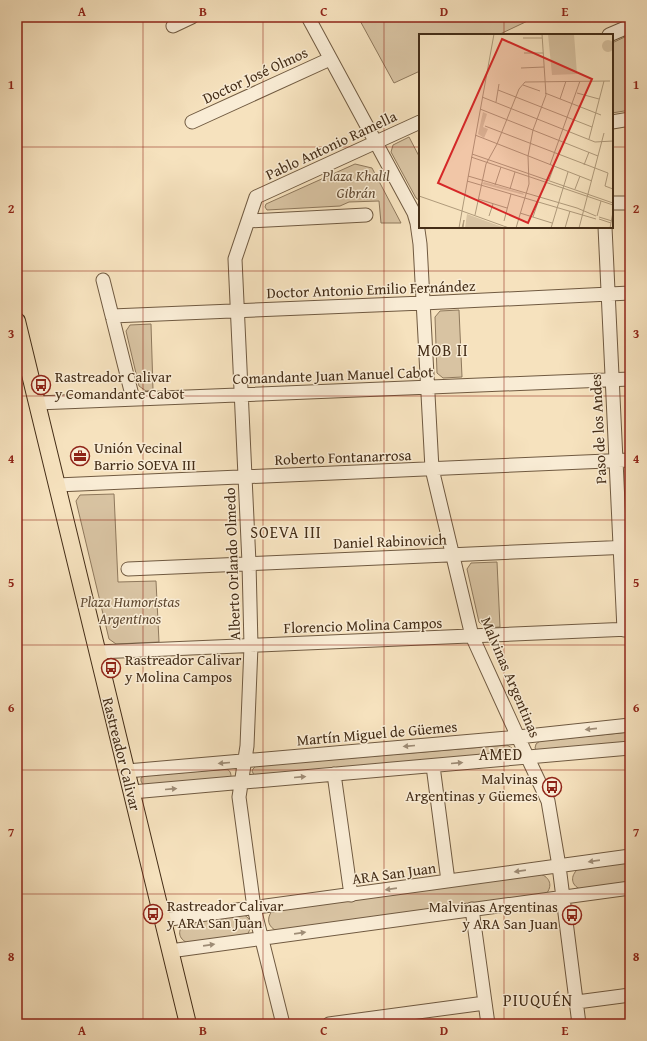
<svg xmlns="http://www.w3.org/2000/svg" width="647" height="1041" font-family="'Gentium Book Plus',serif">
<style>
.green{fill:#d8c3a2;stroke:#8e785c}
.lines{fill:none;stroke-linecap:round;stroke-linejoin:round}
.minor-casing{stroke:#705a41;stroke-width:15}
.major-casing{stroke:#442d17;stroke-width:18}
.minor{stroke:#f9ecd5;stroke-width:13}
.major{stroke:#f6e2be;stroke-width:16}
.oneway{fill:#9e8c76}
.grid{fill:none;stroke:#8f2418;stroke-width:1;stroke-opacity:0.55}
.labels{text-anchor:middle;dominant-baseline:central;stroke-width:3;stroke-linejoin:round;paint-order:stroke}
.street-label{font-size:15px;fill:#442d17;stroke:#f9ecd5}
.park-label{font-size:15px;font-style:italic;fill:#624b33;stroke:#f9ecd5}
.poi-label{font-size:15px;fill:#442d17;stroke:#f9ecd5;text-anchor:start}
.neighbourhood-label{font-size:16px;letter-spacing:1px;fill:#442d17;stroke:#f9ecd5}
.inset-road{fill:none;stroke:#af9a7b;stroke-width:1}
.view{fill:#d62828;fill-opacity:0.15;stroke:#d62828;stroke-width:2}
.inset-edge{fill:none;stroke:#442d17;stroke-width:2}
.neatline{fill:none;stroke:#8f2418;stroke-width:1.5}
.grid-label{font-size:13px;text-anchor:middle;font-weight:bold;fill:#8f2418}
</style>
<rect width="100%" height="100%" fill="#f6e2be"/>
<filter id="stains"><feTurbulence type="fractalNoise" baseFrequency=".005" numOctaves="4"/><feColorMatrix values="0 0 0 0 .2 0 0 0 0 .09 0 0 0 0 .02 0 0 0 .5 -.17"/></filter>
<radialGradient id="worn" r=".72"><stop offset=".6" stop-color="#630" stop-opacity="0"/><stop offset="1" stop-color="#630" stop-opacity=".3"/></radialGradient>
<path class="green" d="M358 17H536L498 35H420V71L394 83Z
M629 35 630 44V110L612 113V43Z
M409 137 420 158V201L416 198 391 152 393 145Z
M355 164 372 168 401 223H381L379 201 349 202 340 206 267 210 265 207 266 204Z
M459 310 462 377 443 378 437 373 435 317 440 311Z
M151 324 153 390 146 391 139 386 126 331 130 325Z
M114 494 118 582 156 581 159 642 116 644 109 639 76 501 80 495Z
M497 562 500 627 485 628 479 622 467 569 471 563Z
M630 732V744L537 751 535 748 536 744 540 741Z
M507 745 512 748V751L511 753 254 775 252 771 253 769 256 766Z
M226 769C230 770 231 773 231 777L143 785 141 781V778L144 776Z
M630 862V882L580 889C571 885 570 876 578 869Z
M540 874C550 877 553 886 546 894L277 931C268 927 266 919 272 911Z
M244 915C253 920 252 927 247 935L188 943C178 939 177 930 185 923Z"/>
<g class="lines">
<g class="minor-casing">
<path id="minor" d="M308 17 414 213 417 223 420 244 432 469 472 636 518 737 548 801 559 866 579 1024
M173 26 192 17
M609 35 630 26
M192 122 330 59
M612 122 630 119
M612 203H630
M248 221 366 215
M605 227 624 630
M103 280 133 399
M112 316 423 303 630 293
M37 403 630 379
M57 485 630 460
M128 569 630 547
M97 652 630 629
M433 766 448 881
M127 771 518 737 630 725
M334 774 351 895
M132 792 630 748
M472 909 488 1024
M163 920 630 856
M170 951 630 888
M577 1002 630 995
M283 1024 254 908 239 797 247 746 251 646 249 563 235 259 256 197 420 122
M329 1024 485 1003"/>
</g>
<g class="major-casing">
<path id="major" d="M17 321 188 1024"/>
</g>
<use href="#minor" class="minor"/>
<use href="#major" class="major"/>
</g>
<defs><path id="oneway-solid" d="M-6-.8H1V-3.2L6.5 0L1 3.2V.8H-6Z"/></defs>
<g class="oneway">
<use href="#oneway-solid" transform="translate(591 729) rotate(174)"/>
<use href="#oneway-solid" transform="translate(409 746) rotate(175)"/>
<use href="#oneway-solid" transform="translate(224 763) rotate(175)"/>
<use href="#oneway-solid" transform="translate(457 763) rotate(-5)"/>
<use href="#oneway-solid" transform="translate(300 777) rotate(-5)"/>
<use href="#oneway-solid" transform="translate(171 789) rotate(-5)"/>
<use href="#oneway-solid" transform="translate(594 861) rotate(172)"/>
<use href="#oneway-solid" transform="translate(520 871) rotate(172)"/>
<use href="#oneway-solid" transform="translate(391 889) rotate(172)"/>
<use href="#oneway-solid" transform="translate(300 933) rotate(-8)"/>
<use href="#oneway-solid" transform="translate(209 945) rotate(-8)"/>
</g>
<path class="grid" d="M143 17V1024M263 17V1024M384 17V1024M504 17V35M17 147H420M612 147H630M504 227V1024M17 271H630M17 396H630M17 520H630M17 645H630M17 770H630M17 894H630"/>
<defs>
<g id="bus-ring" transform="scale(1)"><circle r="9.5" fill="#f9ecd5" stroke="#8f2418" stroke-width="1.5"/><path d="M-5-6H5V4H4V6H2V4H-2V6H-4V4H-5ZM-3.5-4V0h7V-4ZM-3.5 1.2v1.5H-2V1.2ZM2 1.2v1.5H3.5V1.2Z" fill="#8f2418"/></g>
<g id="office-ring" transform="scale(1)"><circle r="9.5" fill="#f9ecd5" stroke="#8f2418" stroke-width="1.5"/><path d="M-6-3h4V-5.5h4V-3h4V5H-6ZM-1-4.5V-3h2v-1.5ZM-6 0V1H6V0Z" fill="#8f2418"/></g>
</defs>
<g fill-rule="evenodd">
<use href="#bus-ring" x="41" y="385"/>
<use href="#office-ring" x="80" y="456"/>
<use href="#bus-ring" x="111" y="668"/>
<use href="#bus-ring" x="552" y="787"/>
<use href="#bus-ring" x="153" y="914"/>
<use href="#bus-ring" x="572" y="915"/>
</g>
<g class="labels">
<g class="street-label">
<text transform="translate(255 75) rotate(-25)">Doctor José Olmos</text>
<text transform="translate(331 145) rotate(-25)">Pablo Antonio Ramella</text>
<text transform="translate(371 289) rotate(-2)">Doctor Antonio Emilio Fernández</text>
<text transform="translate(333 375) rotate(-2)">Comandante Juan Manuel Cabot</text>
<text transform="translate(598 429) rotate(-93)">Paso de los Andes</text>
<text transform="translate(343 457) rotate(-2)">Roberto Fontanarrosa</text>
<text transform="translate(390 541) rotate(-2)">Daniel Rabinovich</text>
<text transform="translate(232 564) rotate(-92)">Alberto Orlando Olmedo</text>
<text transform="translate(363 625) rotate(-2)">Florencio Molina Campos</text>
<text transform="translate(511 677) rotate(67)">Malvinas Argentinas</text>
<text transform="translate(377 733) rotate(-5)">Martín Miguel de Güemes</text>
<text transform="translate(122 754) rotate(76)">Rastreador Calivar</text>
<text transform="translate(394 873) rotate(-8)">ARA San Juan</text>
</g>
<g class="park-label">
<text x="356" y="175">Plaza Khalil<tspan x="356" dy="17">Gibrán</tspan></text>
<text x="130" y="601">Plaza Humoristas<tspan x="130" dy="17">Argentinos</tspan></text>
</g>
<g class="poi-label">
<text x="55" y="376">Rastreador Calivar<tspan x="55" dy="17">y Comandante Cabot</tspan></text>
<text x="94" y="447">Unión Vecinal<tspan x="94" dy="17">Barrio SOEVA III</tspan></text>
<text x="125" y="659">Rastreador Calivar<tspan x="125" dy="17">y Molina Campos</tspan></text>
<text x="538" y="778" text-anchor="end">Malvinas<tspan x="538" dy="17">Argentinas y Güemes</tspan></text>
<text x="167" y="905">Rastreador Calivar<tspan x="167" dy="17">y ARA San Juan</tspan></text>
<text x="558" y="906" text-anchor="end">Malvinas Argentinas<tspan x="558" dy="17">y ARA San Juan</tspan></text>
</g>
<g class="neighbourhood-label">
<text x="443" y="350">MOB II</text>
<text x="286" y="532">SOEVA III</text>
<text x="501" y="754">AMED</text>
<text x="538" y="1000">PIUQUÉN</text>
</g>
</g>
<g transform="translate(419 34)">
<rect width="194" height="194" fill="#f6e2be"/>
<path d="M129 0H155L158 40 133 41ZM183 12a6 6 0 1 1 12 0a6 6 0 1 1-12 0ZM64 78 68 80 64 93 69 95 65 104 59 100ZM65 148 104 159 105 161 63 150ZM48 180 86 194H46Z" fill="#d8c3a2"/>
<path class="inset-road" d="M75 0 43 177 90 194M104 4H123M105 19H124M102 34 125 33M104 51 121 57M79 56 173 93M126 59 182 81M158 59 180 65M63 63 176 108 194 107M141 65 147 47M77 68 80 50M61 75 179 122M66 92 189 139 186 152 194 155M56 101 173 147M170 105 185 47M53 120 194 169M52 123 194 171M131 131 161 47M165 131 170 118M49 142 158 174 177 182M130 146 135 132M48 147 177 185M76 151 82 133M91 155 96 138M156 155 161 142M0 162 43 177 40 194M59 165 88 174M101 179 133 189M56 181 67 130 78 110 100 55 106 48 191 47M70 182 74 170M178 182 182 167M114 183 119 168M180 183 193 187M180 185 192 189M85 187 92 160M43 194 45 186 44 194M97 194 110 150 109 122 114 96 127 61 123 0M132 194 149 138M146 194 151 177M160 194 185 99M191 194 194 178"/>
<path class="view" d="M83 5 173 45 109 189 19 149Z"/>
<rect width="194" height="194" class="inset-edge"/>
</g>
<rect width="647" height="1041" fill="none" stroke="#f6e2be" stroke-width="44"/>
<rect x="22" y="22" width="603" height="997" class="neatline"/>
<g class="grid-label">
<text x="82" y="16">A</text>
<text x="203" y="16">B</text>
<text x="324" y="16">C</text>
<text x="444" y="16">D</text>
<text x="565" y="16">E</text>
<text x="11" y="89">1</text>
<text x="636" y="89">1</text>
<text x="11" y="213">2</text>
<text x="636" y="213">2</text>
<text x="11" y="338">3</text>
<text x="636" y="338">3</text>
<text x="11" y="463">4</text>
<text x="636" y="463">4</text>
<text x="11" y="587">5</text>
<text x="636" y="587">5</text>
<text x="11" y="712">6</text>
<text x="636" y="712">6</text>
<text x="11" y="837">7</text>
<text x="636" y="837">7</text>
<text x="11" y="961">8</text>
<text x="636" y="961">8</text>
<text x="82" y="1035">A</text>
<text x="203" y="1035">B</text>
<text x="324" y="1035">C</text>
<text x="444" y="1035">D</text>
<text x="565" y="1035">E</text>
</g>
<rect width="100%" height="100%" filter="url(#stains)"/>
<rect width="100%" height="100%" fill="url(#worn)"/>
</svg>
